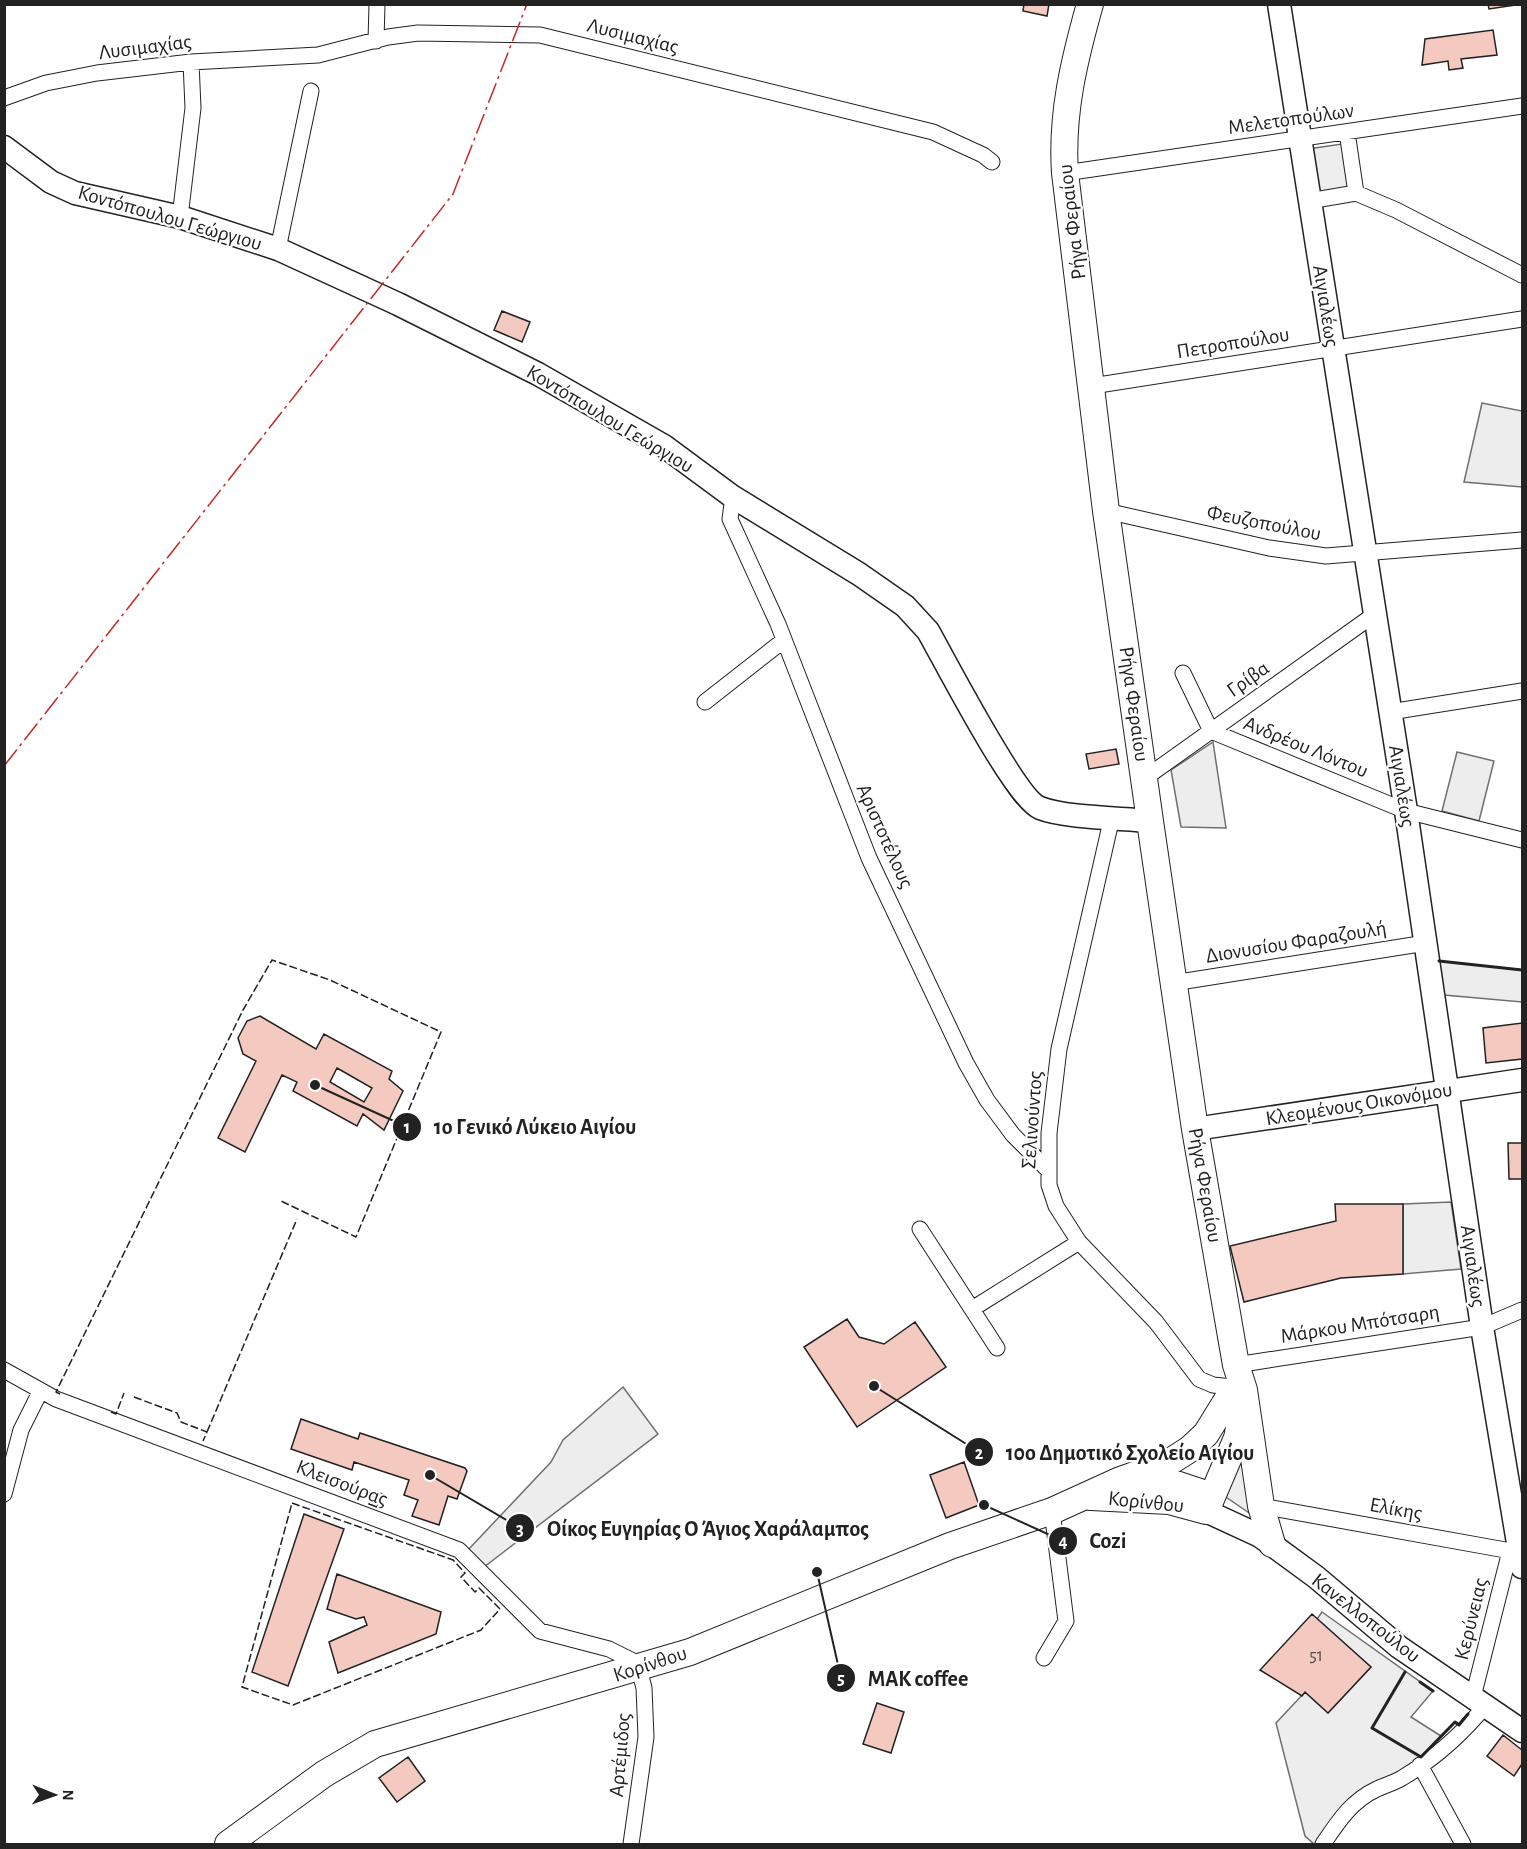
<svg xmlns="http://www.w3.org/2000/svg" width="1527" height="1849" font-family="'Alegreya Sans',sans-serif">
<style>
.green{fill:#eee;stroke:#6f6f6f;stroke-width:1.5}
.parking{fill:#ededed;stroke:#6f6f6f;stroke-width:1.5}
.building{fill:#f3c9c0;stroke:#222;stroke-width:1.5;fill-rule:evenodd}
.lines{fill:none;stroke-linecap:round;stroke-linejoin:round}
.street-casing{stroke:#222;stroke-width:17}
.secondary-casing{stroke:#222;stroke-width:25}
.primary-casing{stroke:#222;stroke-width:28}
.street{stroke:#fff;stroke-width:15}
.secondary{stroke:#fff;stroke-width:22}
.primary{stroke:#fff;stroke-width:26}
.fence{stroke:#222;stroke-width:1.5;stroke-dasharray:8 3;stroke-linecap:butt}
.wall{stroke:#222;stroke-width:3}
.power{stroke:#c62828;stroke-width:1.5;stroke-dasharray:21 4.5 3 4.5;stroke-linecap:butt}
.labels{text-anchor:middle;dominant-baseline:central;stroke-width:4.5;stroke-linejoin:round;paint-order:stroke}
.number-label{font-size:18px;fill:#564c4a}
.street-label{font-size:21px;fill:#222;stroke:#fff}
.leader{fill:none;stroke:#222;stroke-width:2}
.callout-dot{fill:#222;stroke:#fff;stroke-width:2}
.mark-label{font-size:18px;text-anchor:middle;font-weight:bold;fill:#fff}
.callout-label{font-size:22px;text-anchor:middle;font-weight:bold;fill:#222;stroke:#fff;stroke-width:4.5;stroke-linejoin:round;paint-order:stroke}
</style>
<rect width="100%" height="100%" fill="#fff"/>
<path class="green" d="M1342 144 1349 188 1316 194 1308 149Z
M1243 1446 1255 1517 1223 1495Z"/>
<path class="parking" d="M1482 403 1522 411V487L1464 482Z
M1213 742 1226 828 1181 827 1171 770Z
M1457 752 1494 761 1479 821 1442 811Z
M1439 961 1522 970V1002L1444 995Z
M1451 1202 1461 1269 1403 1274V1204Z
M623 1387 658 1434 484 1567 468 1550 551 1462 563 1440Z
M1322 1612 1433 1691 1411 1717 1441 1736 1421 1757 1317 1844H1314L1305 1836 1276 1723 1305 1692 1328 1713 1371 1667 1317 1619Z"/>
<path class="building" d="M1024 4H1049L1047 16 1023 11Z
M1488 4H1515V5L1489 9Z
M1493 30 1497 55 1461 59 1463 68 1449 70 1448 61 1422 65 1425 39Z
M502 311 530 322 522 342 494 330Z
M1116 749 1119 764 1089 769 1086 754Z
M260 1016 316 1049 324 1034 392 1071 389 1079 403 1091 384 1130 363 1114 357 1126 293 1091 297 1082 282 1075 245 1152 218 1138 256 1061 243 1054 238 1038 247 1021ZM337 1068 372 1088 364 1102 330 1082Z
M1522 1023V1059L1486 1063 1483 1028Z
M1508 1143H1522V1179H1509Z
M1335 1204H1403V1274L1341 1278 1244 1302 1230 1246 1336 1221Z
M847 1319 859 1337 884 1344 915 1322 946 1367 857 1427 804 1347Z
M301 1419 358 1439 360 1433 465 1468 467 1471 457 1499 448 1496 439 1525 412 1516 418 1500 404 1495 409 1480 354 1462 352 1470 291 1449Z
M964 1462 979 1505 946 1518 930 1475Z
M374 1491 382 1494 377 1507 369 1504Z
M304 1514 344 1529 288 1686 252 1672Z
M337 1574 441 1612 436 1634 338 1673 329 1642 367 1625 364 1617 356 1619 327 1609Z
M1312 1614 1371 1667 1328 1713 1305 1692 1302 1696 1260 1670Z
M877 1703 904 1712 891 1753 863 1744Z
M1503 1735 1522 1750V1764L1514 1776 1487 1756Z
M408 1757 425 1781 397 1802 379 1778Z"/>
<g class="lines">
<g class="street-casing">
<path id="street" d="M376 41 377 4
M4 98 46 83 97 73 191 62 318 55 388 37 418 33 540 35 933 132 983 155 992 162
M1347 132 1356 193 1396 210 1522 275
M1065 173 1522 106
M1309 201 1356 193
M180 217 193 108 191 62
M278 249 311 91
M1092 386 1522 319
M733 497 730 519 778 624 869 858 966 1063 987 1100 1013 1135 1048 1170
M1106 511 1269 548 1326 556 1522 540
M1183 673 1211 731 1406 811 1522 840
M705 702 784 640
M1390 712 1522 691
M1145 778 1375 614
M1112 817 1059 1049 1049 1133V1185L1056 1206 1079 1242 1156 1322 1199 1379 1213 1385 1232 1387
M1173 983 1426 943
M920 1229 997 1348
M972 1309 1079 1242
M1236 1365 1482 1327 1522 1310
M4 1370 56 1399 459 1550 540 1631 609 1649 631 1660 639 1669 644 1688 646 1737 631 1844
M4 1494 21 1430 40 1392
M1261 1506 1522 1553
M1044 1658 1066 1621 1052 1511
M1473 1697 1510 1551
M1420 1765 1463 1844
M1323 1844C1338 1822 1351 1801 1377 1789 1385 1785 1394 1783 1402 1778 1434 1759 1462 1734 1485 1706"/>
</g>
<g class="secondary-casing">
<path id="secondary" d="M1279 4 1406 811 1482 1327 1522 1567
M4 147 51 182 75 193 180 217 278 249 398 304 538 374 664 446 733 497 859 574 905 606 928 631C945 661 1016 799 1040 808 1065 818 1121 818 1150 821
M1195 1129 1522 1080
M1206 1511 1260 1536 1316 1577 1399 1647 1522 1731"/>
</g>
<g class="primary-casing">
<path id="primary" d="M1090 4C1074 61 1061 114 1065 173L1106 511 1150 821 1195 1129 1236 1365 1244 1390 1261 1506 1272 1544
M1131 1481 1179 1485 1212 1496
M1091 1497 1169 1501 1206 1511 1237 1438 1242 1414
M228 1844 324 1774 375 1744 690 1652 950 1546 1052 1511 1118 1481 1168 1463 1190 1449 1206 1434 1230 1395"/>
</g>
<use href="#street" class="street"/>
<use href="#secondary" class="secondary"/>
<use href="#primary" class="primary"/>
<path class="fence" d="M60 1394 56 1392 243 1010 272 960 330 980 441 1032 356 1237 281 1201
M134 1397 177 1413 181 1422 207 1432 203 1441
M111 1412 116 1414 124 1393
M207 1432 297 1219
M292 1503 453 1560 465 1573 461 1577 475 1592 479 1588 500 1609 481 1630 293 1705 242 1687Z
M1441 1736 1455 1722 1459 1725 1468 1714"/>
<path class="wall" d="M1439 961 1522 970
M1405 1672 1372 1728 1421 1757 1455 1722 1459 1725 1468 1714
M1420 1682 1433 1691"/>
<path class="power" d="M4 766 453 194 527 4"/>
</g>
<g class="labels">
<g class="number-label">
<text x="1316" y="1656">51</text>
</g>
<g class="street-label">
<text transform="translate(633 36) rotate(14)">Λυσιμαχίας</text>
<text transform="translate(145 47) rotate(-7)">Λυσιμαχίας</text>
<text transform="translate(1291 119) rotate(-8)">Μελετοπούλων</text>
<text transform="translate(170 218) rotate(16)">Κοντόπουλου Γεώργιου</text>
<text transform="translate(1072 222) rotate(-97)">Ρήγα Φεραίου</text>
<text transform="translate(1326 306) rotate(81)">Αιγιαλέως</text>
<text transform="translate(1233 343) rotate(-9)">Πετροπούλου</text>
<text transform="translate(610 419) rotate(31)">Κοντόπουλου Γεώργιου</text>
<text transform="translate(1264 523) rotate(11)">Φευζοπούλου</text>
<text transform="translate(1248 679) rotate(-35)">Γρίβα</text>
<text transform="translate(1134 704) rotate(82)">Ρήγα Φεραίου</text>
<text transform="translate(1306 747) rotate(22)">Ανδρέου Λόντου</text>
<text transform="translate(1402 786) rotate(81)">Αιγιαλέως</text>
<text transform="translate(885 836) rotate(66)">Αριστοτέλους</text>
<text transform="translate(1296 942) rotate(-9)">Διονυσίου Φαραζουλή</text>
<text transform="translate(1359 1104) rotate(-9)">Κλεομένους Οικονόμου</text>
<text transform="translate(1032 1120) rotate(-86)">Σελινούντος</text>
<text transform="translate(1205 1185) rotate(80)">Ρήγα Φεραίου</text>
<text transform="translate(1473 1266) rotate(82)">Αιγιαλέως</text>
<text transform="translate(1360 1324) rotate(-9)">Μάρκου Μπότσαρη</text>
<text transform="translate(342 1483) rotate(21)">Κλεισούρας</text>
<text transform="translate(1146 1502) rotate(6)">Κορίνθου</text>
<text transform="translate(1396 1509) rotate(10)">Ελίκης</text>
<text transform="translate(1366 1618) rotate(38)">Κανελλοπούλου</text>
<text transform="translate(1471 1619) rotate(-76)">Κερύνειας</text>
<text transform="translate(650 1664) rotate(-18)">Κορίνθου</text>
<text transform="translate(620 1755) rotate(-85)">Αρτέμιδος</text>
</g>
</g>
<path class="leader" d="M315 1085L407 1127M874 1386L979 1452M430 1475L520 1528M984 1505L1063 1541M817 1572L841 1678"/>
<g class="callout-dot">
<circle cx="315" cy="1085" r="6"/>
<circle cx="874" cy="1386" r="6"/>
<circle cx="430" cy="1475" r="6"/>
<circle cx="984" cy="1505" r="6"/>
<circle cx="817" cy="1572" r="6"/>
<circle cx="407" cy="1127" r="15"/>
<circle cx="979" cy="1452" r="15"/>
<circle cx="520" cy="1528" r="15"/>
<circle cx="1063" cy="1541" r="15"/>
<circle cx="841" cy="1678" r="15"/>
</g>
<g class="mark-label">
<text x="407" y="1133">1</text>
<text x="979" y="1459">2</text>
<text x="520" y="1535">3</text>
<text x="1063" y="1547">4</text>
<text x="841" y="1684">5</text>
</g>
<g class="callout-label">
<text x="535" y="1134">1o Γενικό Λύκειο Αιγίου</text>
<text x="1130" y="1460">10o Δημοτικό Σχολείο Αιγίου</text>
<text x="708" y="1536">Οίκος Ευγηρίας Ο Άγιος Χαράλαμπος</text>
<text x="1108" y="1548">Cozi</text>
<text x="918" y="1686">ΜΑΚ coffee</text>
</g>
<rect width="1527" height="1849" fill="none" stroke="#222222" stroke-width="12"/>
<g transform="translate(54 1795) rotate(91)" stroke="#ffffff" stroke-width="4.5" paint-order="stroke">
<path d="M0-4.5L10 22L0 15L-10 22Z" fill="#222222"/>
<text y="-9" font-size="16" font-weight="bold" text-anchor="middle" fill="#222222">N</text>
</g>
</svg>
